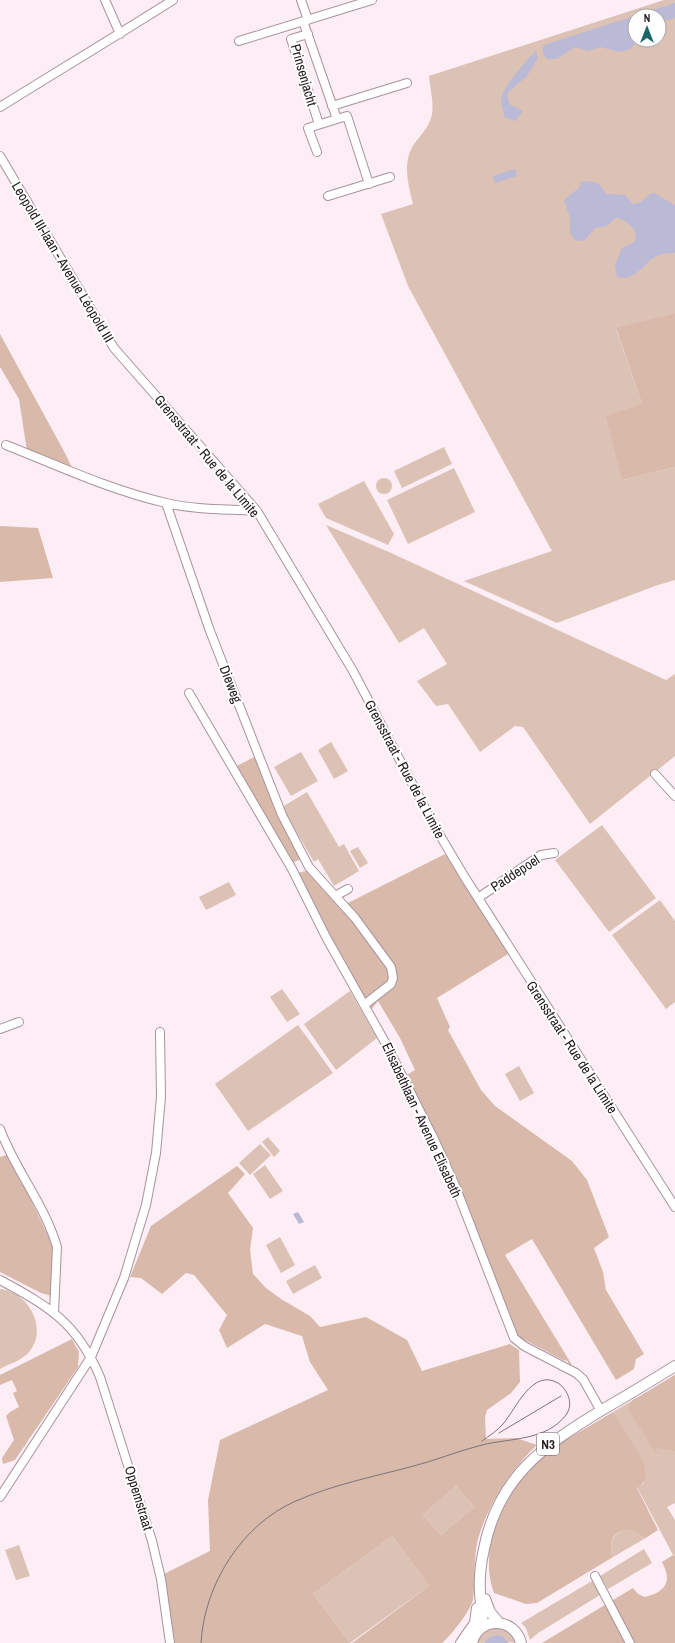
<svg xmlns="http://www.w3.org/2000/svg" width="675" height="1643" font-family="'Archivo Narrow',sans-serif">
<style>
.green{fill:#dcc1b5;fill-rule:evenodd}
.forest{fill:#d8b9aa;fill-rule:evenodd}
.water{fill:#bab9d6}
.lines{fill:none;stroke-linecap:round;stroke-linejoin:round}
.minor-casing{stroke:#a9929d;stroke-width:10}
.major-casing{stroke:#a9929d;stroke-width:12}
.minor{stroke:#fff;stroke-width:8}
.major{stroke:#fff;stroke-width:10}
.tram{stroke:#7f7379;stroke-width:1}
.labels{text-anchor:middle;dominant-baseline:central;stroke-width:4;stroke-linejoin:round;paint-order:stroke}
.shield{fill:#fff;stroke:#645e62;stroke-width:1}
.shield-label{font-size:13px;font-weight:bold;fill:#22191e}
.street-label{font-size:14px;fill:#22191e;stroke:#fff}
</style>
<rect width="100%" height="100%" fill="#fdeef5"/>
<path class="green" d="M664 0H675V313L616 329 642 404 622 480 675 467V580L655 586 557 623 464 581 552 551 408 286 381 214 413 204C408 183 402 163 414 144 420 136 428 128 431 118 435 105 430 89 429 76ZM635 16H659V40H635Z
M444 447 452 464 402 488 394 471Z
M454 468 475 512 408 544 387 500Z
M376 486a8 8 0 1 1 16 0a8 8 0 1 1-16 0Z
M364 481 394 534 388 545 326 518 318 504Z
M326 525 389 552 666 680 675 674V756L590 824 523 727 515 726 480 752 448 704 436 706 417 681 447 664 424 628 399 643Z
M331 742 348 771 334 779 318 750Z
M301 752 318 781 291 796 274 767Z
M307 792 339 847 344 844 359 871 334 886 318 859 314 862 282 807Z
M602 825 656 898 609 932 555 860Z
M358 847 368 863 360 868 350 851Z
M229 882 236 895 206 910 199 897Z
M660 900 675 921V1002L666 1009 612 935Z
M282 989 300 1014 287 1022 270 997Z
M350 991 377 1038 336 1070 304 1024Z
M298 1025 333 1073 248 1131 215 1084Z
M519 1066 534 1093 520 1101 505 1074Z
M268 1137 280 1151 274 1157 262 1142Z
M260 1144 271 1155 250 1175 239 1163Z
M265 1165 283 1191 270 1199 253 1174Z
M280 1237 295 1265 281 1273 266 1245Z
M315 1265 322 1278 293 1294 286 1281Z
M0 1289C28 1292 49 1328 29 1352 23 1360 9 1364 0 1369Z
M675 1375V1503L667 1507 675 1520V1556L673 1555 637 1487 643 1484 646 1471 613 1412Z
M456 1486 474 1507 441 1535 423 1515Z
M627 1529 636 1532 644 1539 613 1557C608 1544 613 1532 627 1529Z
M392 1536 429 1586 350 1643 313 1594Z
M19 1545 30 1576 16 1580 5 1550Z
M644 1549 652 1563 608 1589 600 1576Z
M592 1581 600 1595 538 1633 530 1640 526 1628 521 1623Z
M491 1628C505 1628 510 1631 517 1643L508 1642 476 1643C479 1636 484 1631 491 1628Z"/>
<path class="forest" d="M675 313V467L622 480 606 416 642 404 616 328Z
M0 334 66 455 72 468 27 451 19 399 0 367Z
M0 526 38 528 53 578 0 582Z
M258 755 301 859 292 863 235 767Z
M445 854 508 954 437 998 450 1027 448 1030 481 1090 495 1106 572 1161 587 1180 609 1237 594 1248 603 1272 606 1290 644 1354 636 1359 634 1369 616 1380 532 1239 505 1255 572 1365 568 1363V1361L563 1360 517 1336 405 1076 415 1070 400 1038 378 1001 371 1010 328 935 298 873 313 869 346 904Z
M9 1154 54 1248 52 1296 41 1293 0 1272V1157Z
M237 1166 245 1174 228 1193 253 1228 250 1250 253 1274 266 1288 281 1299 310 1316 320 1327 366 1317 407 1340 422 1371 510 1344 519 1350 520 1382 511 1393 487 1410 485 1417 486 1439 516 1438 537 1445C510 1471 489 1502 478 1539 473 1559 476 1579 473 1599 472 1609 450 1637 442 1643H352L429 1586 392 1536 313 1594 350 1643H171L160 1576 210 1551 208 1500 220 1440 328 1390 310 1362 302 1336 265 1324 227 1348 219 1330 227 1315 194 1275 186 1273 162 1294 141 1278 130 1277 151 1226ZM456 1486 474 1507 441 1535 423 1515Z
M72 1339 79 1352 78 1367 15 1460 3 1464 2 1458 14 1440 6 1416 10 1412 19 1407 13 1393 17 1391 12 1380 0 1385V1375Z
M675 1375V1451L656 1448 657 1455 628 1409 632 1401Z
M613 1412C620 1424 645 1460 646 1472 646 1480 643 1484 637 1488L658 1530 644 1539C627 1520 604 1534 613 1557L537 1603 526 1604 494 1593C477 1547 505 1488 540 1458 562 1440 589 1427 613 1412Z
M673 1555 675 1556V1643H542L633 1588 638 1594 645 1597C665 1592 673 1582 662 1562Z"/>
<path class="water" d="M675 3V18L664 21 659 28V16H635V40H639L630 49 621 52 600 47 589 51 575 47 557 59H547L543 54V46L547 44Z
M536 51 538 58 527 76 507 93 509 104 523 111 515 121 504 117C504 112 501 104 501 99 502 88 528 58 536 51Z
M515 169 517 176 495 183 493 176Z
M590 181 599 184 606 194 625 195 633 204C645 204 645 194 654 193L675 205V253C670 253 664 253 659 255 643 261 638 282 617 277L615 265 622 248C626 245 631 245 634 242 642 233 625 218 616 218L607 226 595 228 584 241 575 240 570 233V218L564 200 580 187 581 182Z
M298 1212 304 1222 299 1224 293 1214Z
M497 1635 503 1637 509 1643H484L490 1637Z"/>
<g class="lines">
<g class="minor-casing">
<path id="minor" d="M105 0 120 34
M301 0 308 20
M303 21 337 119 347 116 369 184
M308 34 291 39 319 124
M239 41 372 0
M332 106 407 83
M0 107C58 71 116 36 173 0
M317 152 308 128 337 119
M0 156 114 348 257 511 353 671 435 827 464 876 675 1207
M328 196 390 177
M6 445C59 466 110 490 166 503 196 510 226 509 257 511
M166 503 210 631 282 815 309 867 355 918 391 967 393 978 391 984 364 1005
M189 693 292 869 326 937 386 1044 432 1135 454 1183 514 1338 524 1346 576 1373 583 1379 601 1411
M655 774 675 796
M335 896 348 889
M478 898 541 855 554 853
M0 1029 19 1022
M0 1129C15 1170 45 1205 57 1247L54 1312
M0 1280C50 1307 77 1323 100 1377L152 1541 161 1579 170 1643
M0 1497 91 1357 124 1278 146 1205 156 1153 161 1097 160 1032
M595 1576 630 1643"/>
</g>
<g class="major-casing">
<path id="major" d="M485 1599 490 1612 499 1623
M481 1628C485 1615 480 1604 480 1592 479 1578 481 1562 484 1549 498 1477 543 1446 602 1410 626 1396 651 1381 675 1366
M461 1643 475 1623 477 1608
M472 1643C478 1616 515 1617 521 1643"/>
</g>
<use href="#minor" class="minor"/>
<use href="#major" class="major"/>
<path class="tram" d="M499 1433 561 1396
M201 1643C204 1585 242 1524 296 1501 332 1485 372 1477 410 1467 434 1461 458 1451 482 1445 510 1438 546 1441 566 1415 574 1404 568 1390 558 1383 532 1368 516 1409 503 1424 497 1431 489 1436 482 1441"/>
</g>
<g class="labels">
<rect class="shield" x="537" y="1433" width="22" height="22" rx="3"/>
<g class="shield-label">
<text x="548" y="1444">N3</text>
</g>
<g class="street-label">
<text transform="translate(304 75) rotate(74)">Prinsenjacht</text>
<text transform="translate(63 262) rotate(59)">Leopold III-laan - Avenue Léopold III</text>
<text transform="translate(207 456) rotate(50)">Grensstraat - Rue de la Limite</text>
<text transform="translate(231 684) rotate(69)">Dieweg</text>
<text transform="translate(405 769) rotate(62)">Grensstraat - Rue de la Limite</text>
<text transform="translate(515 873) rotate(-33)">Paddepoel</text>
<text transform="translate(572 1047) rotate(57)">Grensstraat - Rue de la Limite</text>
<text transform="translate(422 1120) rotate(65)">Elisabethlaan - Avenue Elisabeth</text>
<text transform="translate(139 1498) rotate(73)">Oppemstraat</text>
</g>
</g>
<g transform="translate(647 28)"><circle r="19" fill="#ffffff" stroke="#a7a3a5"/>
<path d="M0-3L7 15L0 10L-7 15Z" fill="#196769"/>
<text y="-6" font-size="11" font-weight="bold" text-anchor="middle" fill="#22191e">N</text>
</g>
</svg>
